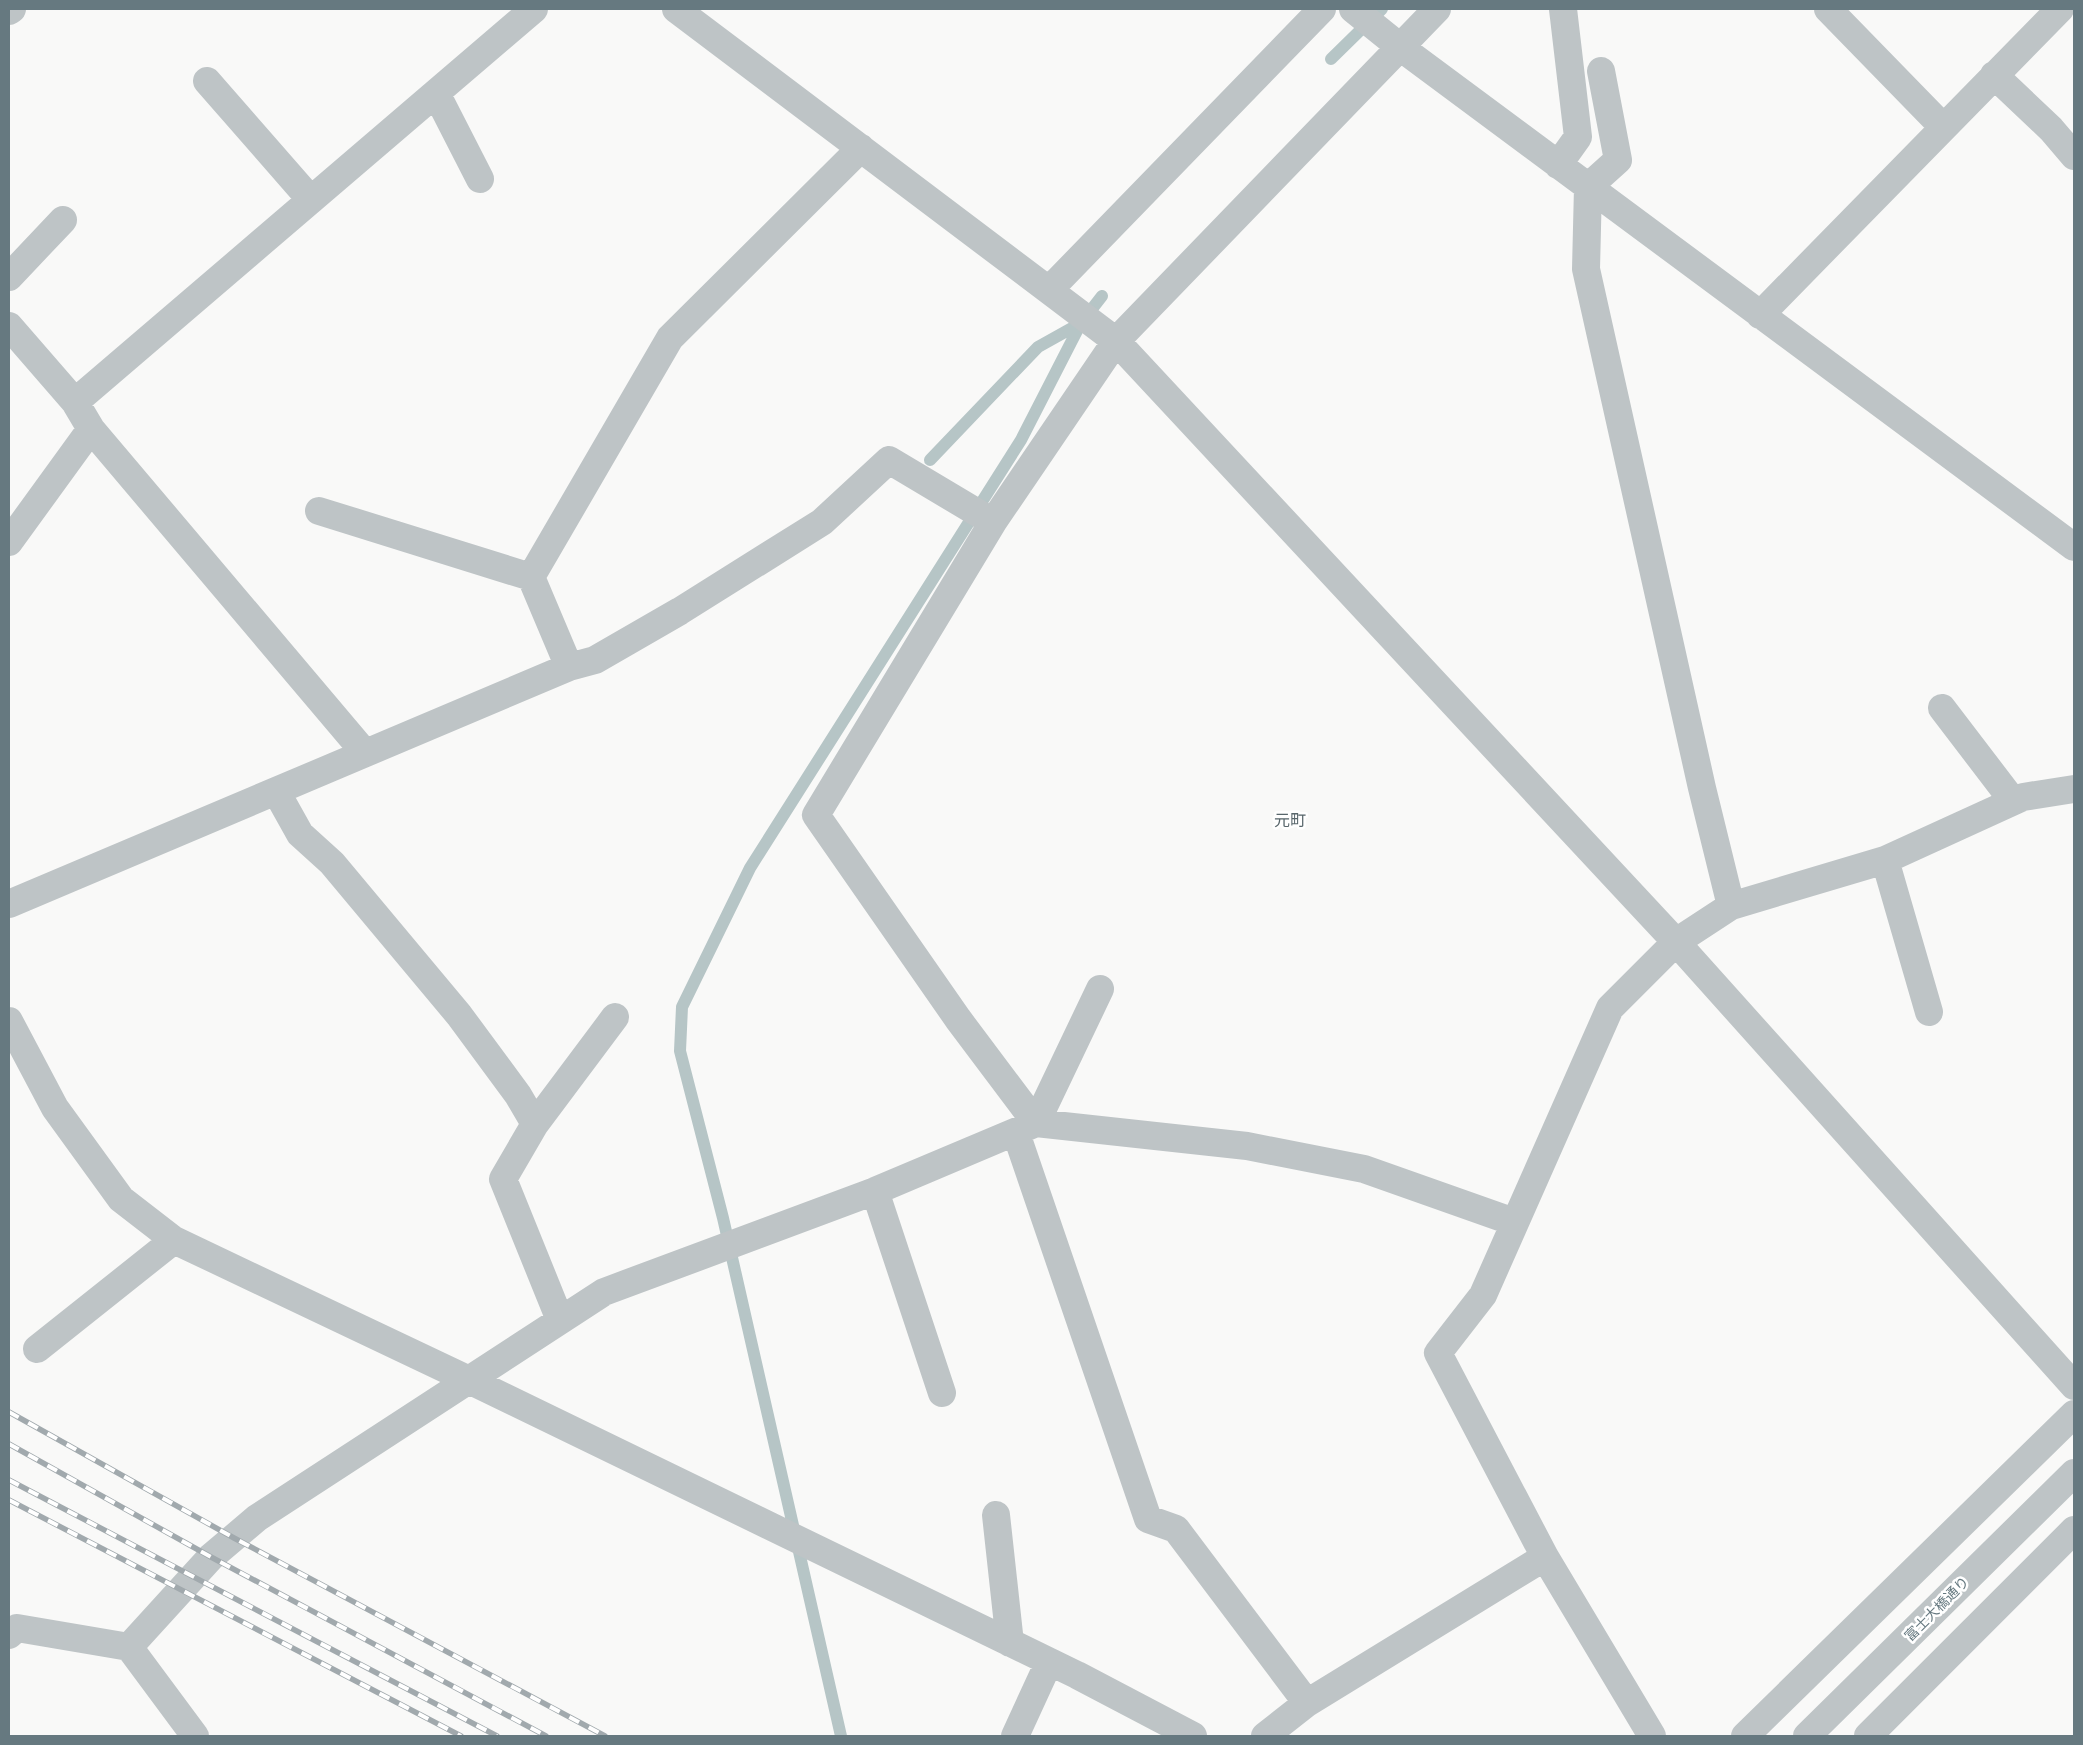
<svg xmlns="http://www.w3.org/2000/svg" width="2083" height="1745" font-family="'Fira Sans Condensed','Noto Sans JP',sans-serif">
<style>
.lines{fill:none;stroke-linecap:round;stroke-linejoin:round}
.stream{stroke:#b6c5c6;stroke-width:12}
.minor{stroke:#bec4c6;stroke-width:28}
.rail-casing{stroke:#a1a9ad;stroke-width:5.5}
.rail{stroke:#fff;stroke-width:4;stroke-dasharray:11;stroke-linecap:butt}
.labels{text-anchor:middle;dominant-baseline:central;stroke-width:5;stroke-linejoin:round;paint-order:stroke}
.street-label{font-size:14px;fill:#667980;stroke:#fff}
.quarter-label{font-size:16px;fill:#58666b;stroke:#fff}
</style>
<rect width="100%" height="100%" fill="#f9f9f8"/>
<g class="lines">
<path class="stream" d="M1331 59 1382 9
M930 460 1038 347 1081 323
M841 1736 723 1218 680 1051 682 1007 750 868 1021 440 1081 323 1102 296"/>
<path class="minor" d="M676 9 1116 341 1676 942 2074 1386
M1353 9 1400 47 2074 547
M1828 9 1943 127
M9 11 12 9
M1601 71 1618 160 1588 187 1586 269 1702 788 1731 906 1676 942 1610 1008 1483 1295 1438 1353 1545 1557 1652 1736
M1994 75 2051 129 2074 156
M207 81 311 200
M436 93 480 179
M1558 165 1578 137 1563 9
M9 277 63 220
M1050 289 1322 9
M1760 315 2060 9
M9 326 75 402 91 429 365 753
M75 402 534 9
M319 511 531 577
M9 542 91 429
M569 667 531 577 670 338 861 148
M1942 708 2013 801
M276 791 300 834 332 863 459 1015 518 1095 535 1124 503 1179 560 1320
M1885 860 1929 1012
M9 904 569 667 595 660 680 611 822 522 889 460 993 522
M1731 906 1885 860 2023 797 2074 789
M1100 989 1036 1123 958 1019 816 815 993 522 1116 341 1437 9
M9 1021 55 1108 121 1199 174 1240 469 1380 1077 1675 1193 1736
M535 1124 615 1017
M1016 1133 1148 1519 1176 1529 1307 1703
M875 1191 942 1393
M37 1349 174 1240
M996 1515 1010 1643
M9 1635 17 1628 129 1647 211 1557 257 1518 604 1292 875 1191 1036 1123 1247 1146 1364 1169 1514 1222
M129 1647 195 1736
M1015 1736 1049 1662
M1265 1736 1307 1703 1545 1557
M1745 1736 2074 1414
M1807 1736 2074 1473
M1868 1736 2074 1530"/>
<g class="rail-casing">
<path id="rail" d="M9 1412 234 1538 605 1736
M9 1444 211 1557 546 1736
M9 1480 497 1736
M9 1500 461 1736"/>
</g>
<use href="#rail" class="rail"/>
</g>
<g class="labels">
<g class="street-label">
<text transform="translate(1937 1609) rotate(-45)">富士大橋通り</text>
</g>
<g class="quarter-label">
<text x="1290" y="820">元町</text>
</g>
</g>
<rect width="2083" height="1745" fill="none" stroke="#667980" stroke-width="20"/>
</svg>
